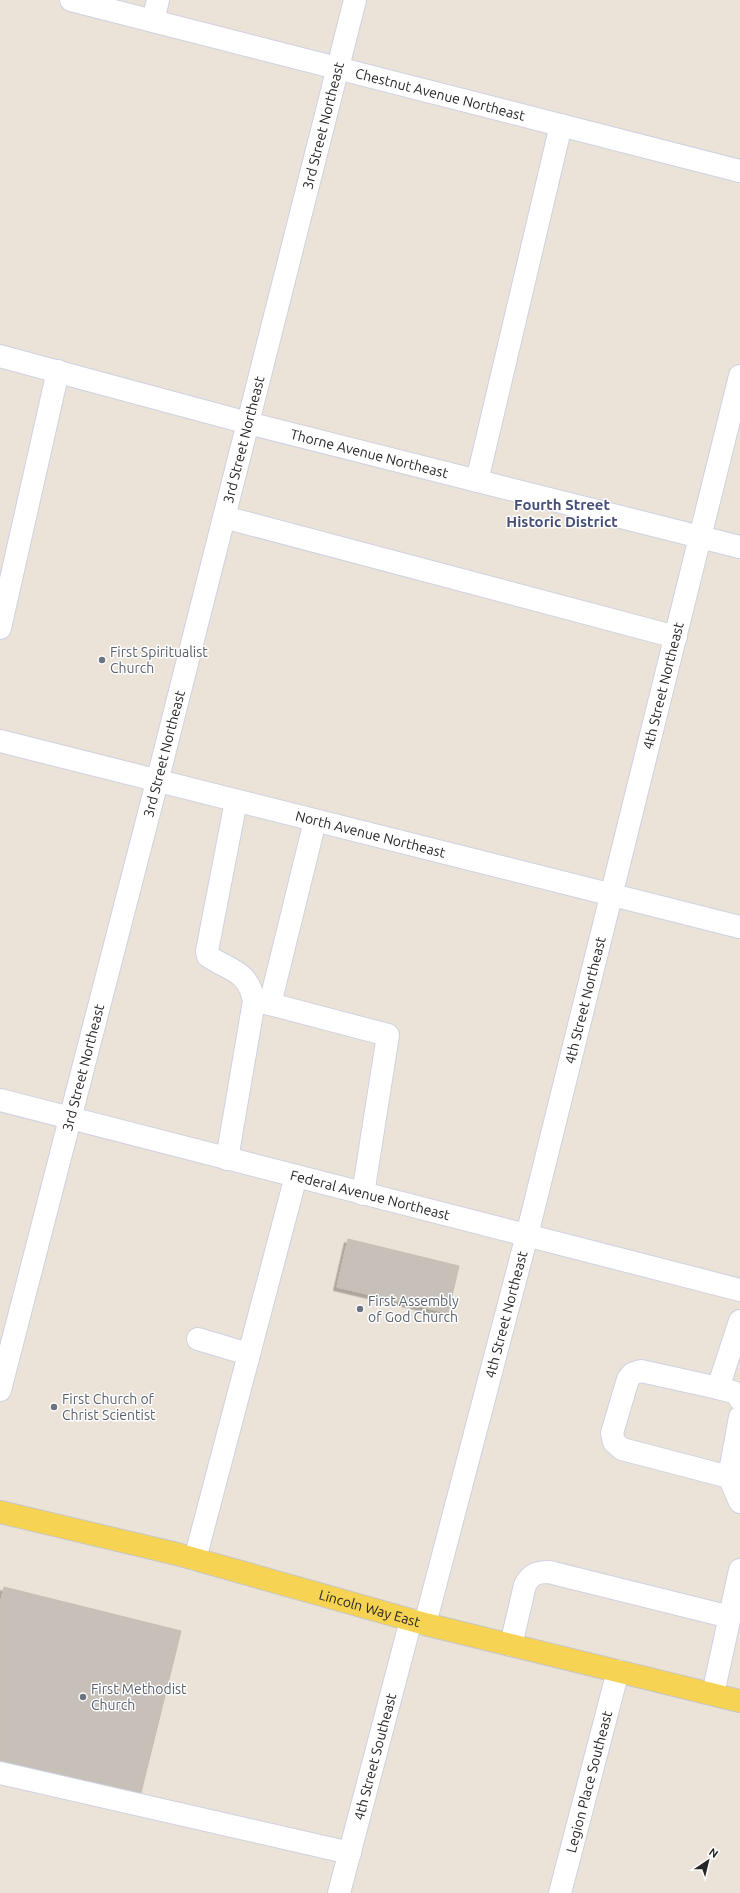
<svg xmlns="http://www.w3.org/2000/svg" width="740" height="1893" font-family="Ubuntu,sans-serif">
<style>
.building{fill:#c6c0b8;stroke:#c6bfb2;filter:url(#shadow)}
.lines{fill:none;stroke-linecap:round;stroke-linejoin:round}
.minor-casing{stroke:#cdd1e2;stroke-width:24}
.major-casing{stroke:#c7c7c7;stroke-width:24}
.minor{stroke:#fff;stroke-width:22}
.major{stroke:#f6d352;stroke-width:22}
.worship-dot{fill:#6b7280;stroke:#fff;stroke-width:1.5}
.labels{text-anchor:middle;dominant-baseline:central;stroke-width:3;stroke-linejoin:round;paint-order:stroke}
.street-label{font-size:14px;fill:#272727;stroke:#fff}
.worship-label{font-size:14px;fill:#5b616d;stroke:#fff;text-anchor:start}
.neighbourhood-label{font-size:15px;font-weight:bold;fill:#464f79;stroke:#fff}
</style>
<defs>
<filter id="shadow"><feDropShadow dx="-3.5" dy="3.5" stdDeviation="0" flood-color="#0004"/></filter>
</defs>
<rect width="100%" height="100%" fill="#ebe3d8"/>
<path class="building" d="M348 1239 459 1266 448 1313 337 1287Z
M4 1587 181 1631 140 1797 0 1762V1605Z"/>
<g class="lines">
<g class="minor-casing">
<g id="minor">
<path id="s1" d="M71 0 740 171"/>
<path d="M153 21 158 0"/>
<path id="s2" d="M0 356 248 423 740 547"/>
<path d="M477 481 561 125"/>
<path d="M224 517 676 637"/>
<path d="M0 628 58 371"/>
<path id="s3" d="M0 741 740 927"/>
<path d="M236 801 207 951 208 956C230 971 248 970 254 1001"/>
<path d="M270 1004 315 821"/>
<path id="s4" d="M0 1100 740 1290"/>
<path d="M227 1159 254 1001 270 1004 388 1035 363 1194"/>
<path d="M740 1321 718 1388 641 1371 632 1374 628 1379 612 1433 614 1442 622 1449 729 1477 740 1502"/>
<path d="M198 1339 248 1354"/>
<path d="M718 1388 733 1392 739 1396 740 1399"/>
<path id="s5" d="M0 1390 157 782 355 0"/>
<path d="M729 1477 740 1417"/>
<path d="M195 1559 296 1176"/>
<path id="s6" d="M425 1624 527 1235 740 376"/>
<path d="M511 1645 525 1585C531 1574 537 1572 549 1572L730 1617"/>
<path d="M713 1694 740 1570"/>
<path d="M0 1773 350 1853"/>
<path id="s7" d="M339 1893 411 1620"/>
<path id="s8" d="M560 1893 618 1671"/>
</g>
</g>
<g class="major-casing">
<g id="major">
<path id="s9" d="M0 1512 177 1554 425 1624 740 1701"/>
</g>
</g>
<use href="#minor" class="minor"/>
<use href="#major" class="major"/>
</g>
<g class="worship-dot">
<circle cx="102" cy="660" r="4"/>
<circle cx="360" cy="1309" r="4"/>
<circle cx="54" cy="1407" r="4"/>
<circle cx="83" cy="1697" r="4"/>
</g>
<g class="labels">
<g class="street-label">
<text stroke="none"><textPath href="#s1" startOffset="381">Chestnut Avenue Northeast</textPath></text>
<text stroke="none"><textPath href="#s5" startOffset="1305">3rd Street Northeast</textPath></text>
<text stroke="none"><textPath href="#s5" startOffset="981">3rd Street Northeast</textPath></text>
<text stroke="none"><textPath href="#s2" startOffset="382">Thorne Avenue Northeast</textPath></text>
<text stroke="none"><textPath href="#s6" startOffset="968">4th Street Northeast</textPath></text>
<text stroke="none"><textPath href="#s5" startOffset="657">3rd Street Northeast</textPath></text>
<text stroke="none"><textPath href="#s3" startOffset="382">North Avenue Northeast</textPath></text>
<text stroke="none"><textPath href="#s6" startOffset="644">4th Street Northeast</textPath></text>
<text stroke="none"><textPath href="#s5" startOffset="333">3rd Street Northeast</textPath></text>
<text stroke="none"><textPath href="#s4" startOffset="382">Federal Avenue Northeast</textPath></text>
<text stroke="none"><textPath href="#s6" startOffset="320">4th Street Northeast</textPath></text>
<text stroke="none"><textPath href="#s9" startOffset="382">Lincoln Way East</textPath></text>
<text stroke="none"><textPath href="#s7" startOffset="141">4th Street Southeast</textPath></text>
<text stroke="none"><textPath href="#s8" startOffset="115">Legion Place Southeast</textPath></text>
</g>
<g class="worship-label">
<text x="110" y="652">First Spiritualist<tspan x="110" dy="16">Church</tspan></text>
<text x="368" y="1301">First Assembly<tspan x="368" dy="16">of God Church</tspan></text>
<text x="62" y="1399">First Church of<tspan x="62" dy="16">Christ Scientist</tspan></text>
<text x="91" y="1689">First Methodist<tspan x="91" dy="16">Church</tspan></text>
</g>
<g class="neighbourhood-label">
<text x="562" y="504">Fourth Street<tspan x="562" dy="17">Historic District</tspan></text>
</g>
</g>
<g transform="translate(708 1861) rotate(35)" stroke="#ffffff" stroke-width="3" paint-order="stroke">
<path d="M0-3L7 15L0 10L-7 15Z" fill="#272727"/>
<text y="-6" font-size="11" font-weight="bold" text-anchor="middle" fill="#272727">N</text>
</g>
</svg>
